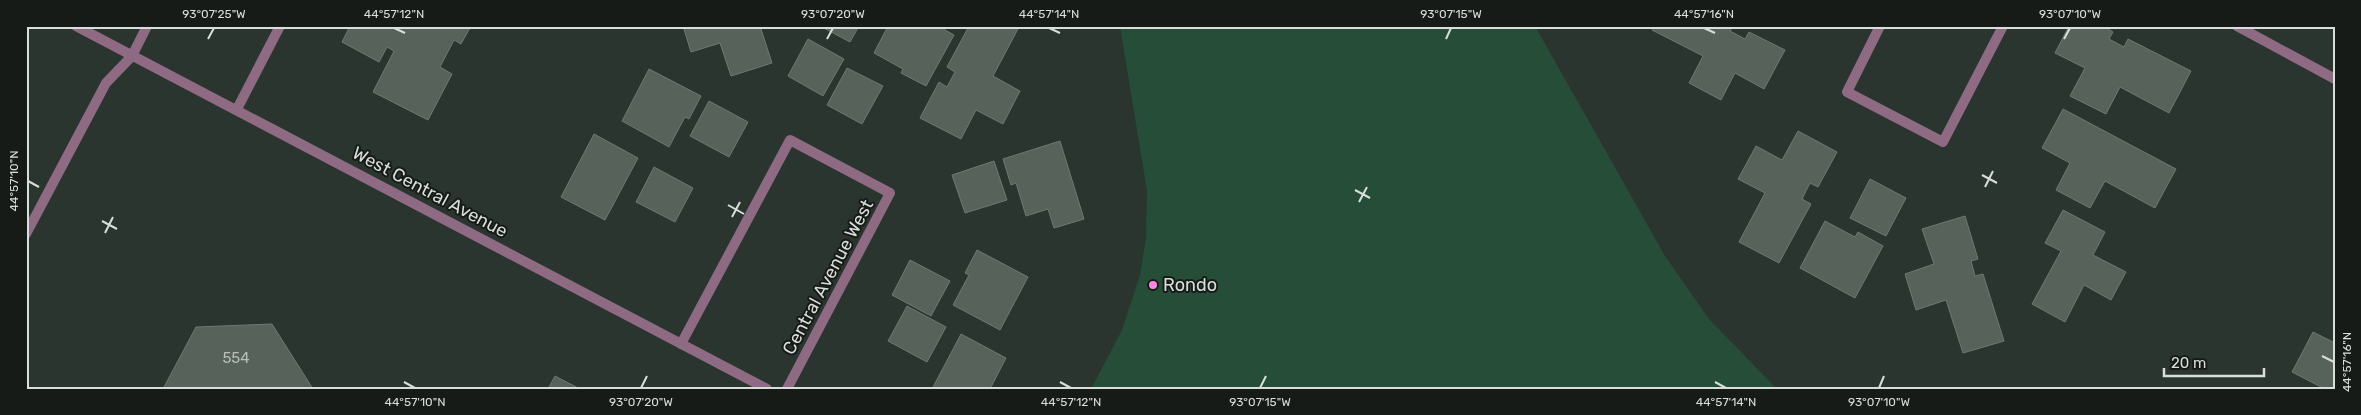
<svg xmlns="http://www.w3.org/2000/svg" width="2361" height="415" font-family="Rubik,sans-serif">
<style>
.green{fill:#264d38}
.building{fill:#57625b;stroke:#6e7972}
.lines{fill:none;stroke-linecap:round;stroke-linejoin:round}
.minor{stroke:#8e6a83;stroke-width:10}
.ticks{fill:none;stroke:#d8deda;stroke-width:2}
.poi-dot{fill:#ff85df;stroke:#171b18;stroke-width:2}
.labels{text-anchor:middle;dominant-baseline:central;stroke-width:4;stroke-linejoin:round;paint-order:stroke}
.number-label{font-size:15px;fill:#b8bfba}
.street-label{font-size:18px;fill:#d8deda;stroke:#171b18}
.poi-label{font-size:18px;fill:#d8deda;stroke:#171b18;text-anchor:start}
.neatline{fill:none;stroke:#d8deda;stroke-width:2}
.ticks-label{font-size:12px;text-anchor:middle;fill:#d8deda}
</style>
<rect width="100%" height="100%" fill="#2b352f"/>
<path class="green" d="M1120 26H1535L1665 256 1709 319 1777 389H1091L1122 330 1140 275 1146 238 1147 191Z"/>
<path class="building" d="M350 26 362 28 363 26H471L461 44 454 40 440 67 452 74 428 120 373 92 394 51 387 47 379 62 342 42Z
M683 26H760L772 63 731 76 720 43 691 52Z
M820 26H859L850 42Z
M888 26H938L954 35 926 86 901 73 903 69 874 53Z
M969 26 1019 27 993 76 1020 91 1003 124 976 110 961 139 920 118 939 82 947 87 955 72 947 67Z
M1654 26H1733L1730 31 1745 39 1749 32 1785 50 1764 89 1735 73 1721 100 1689 83 1703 56 1652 30Z
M2069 26H2103L2113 32 2109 39 2124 47 2128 39 2191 71 2169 113 2120 87 2106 114 2070 96 2085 68 2055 53Z
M808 39 844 59 823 96 788 76Z
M847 68 883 86 862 124 827 105Z
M649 69 701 96 689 119 685 117 669 147 622 121Z
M709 101 748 122 729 157 690 136Z
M2063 109 2176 169 2155 208 2105 181 2090 208 2056 190 2070 163 2042 148Z
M1798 131 1837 152 1818 187 1810 183 1802 199 1811 204 1779 263 1739 242 1765 193 1738 179 1756 146 1782 160Z
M594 134 638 158 605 220 561 197Z
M1060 141 1084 219 1054 228 1048 209 1026 216 1016 183 1011 185 1003 159Z
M994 161 1007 200 965 213 952 175Z
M654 167 693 188 675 222 636 202Z
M1870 179 1906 198 1886 236 1850 218Z
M2063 210 2105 232 2093 255 2126 272 2111 300 2084 285 2065 322 2032 304 2061 251 2045 243Z
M1965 216 1978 259 1971 261 1975 276 1983 274 2004 341 1963 353 1946 300 1916 310 1905 274 1934 264 1922 229Z
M1825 221 1855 237 1858 232 1883 246 1855 298 1800 268Z
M977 250 1028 277 1000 330 953 305 969 275 965 273Z
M910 260 950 281 931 316 892 295Z
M907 306 946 327 927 362 888 341Z
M272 324 313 389H163L196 327Z
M2313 332 2335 343V389H2325L2292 372Z
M961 334 1006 358 990 389H932Z
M555 376 580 389H548Z"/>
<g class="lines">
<path class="minor" d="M76 26 767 389
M1880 26 1847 92 1943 142 2003 26
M2237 26 2335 79
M237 109 280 26
M26 234 106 83 132 56 147 26
M681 344 790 140 890 193 787 389"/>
</g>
<path class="ticks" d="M394 28 405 33M1049 28 1060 33M1704 28 1715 33M208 39 214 28M827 39 833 28M1446 39 1451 28M2064 39 2070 28M1982 175 1997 183M28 181 39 187M1985 187 1993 171M1355 190 1370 198M1359 202 1367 187M728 205 744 214M732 217 740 202M102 221 117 229M105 233 113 217M2322 356 2334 362M404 382 415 388M1060 382 1071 388M1715 382 1726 388M641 388 647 376M1260 388 1266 376M1879 388 1884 376"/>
<circle class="poi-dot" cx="1153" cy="285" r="5"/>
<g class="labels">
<g class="number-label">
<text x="236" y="358">554</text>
</g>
<g class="street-label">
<text transform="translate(430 192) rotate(28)">West Central Avenue</text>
<text transform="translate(828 277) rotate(-62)">Central Avenue West</text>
</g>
<g class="poi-label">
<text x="1163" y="285">Rondo</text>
</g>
</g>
<rect width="2361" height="415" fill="none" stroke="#171b18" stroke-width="55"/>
<path d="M2164 368v8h100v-8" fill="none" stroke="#d8deda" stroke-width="2.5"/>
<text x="2171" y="368" font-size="15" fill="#d8deda" stroke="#171b18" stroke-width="4" paint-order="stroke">20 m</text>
<rect x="28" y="28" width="2306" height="360" class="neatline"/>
<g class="ticks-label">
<text x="214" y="18">93°07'25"W</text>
<text x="394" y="18">44°57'12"N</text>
<text x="833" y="18">93°07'20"W</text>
<text x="1049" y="18">44°57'14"N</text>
<text x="1451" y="18">93°07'15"W</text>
<text x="1704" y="18">44°57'16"N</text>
<text x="2070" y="18">93°07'10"W</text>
<text transform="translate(14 181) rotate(-90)" y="4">44°57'10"N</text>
<text transform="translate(2347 362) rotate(-90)" y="4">44°57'16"N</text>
<text x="415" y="406">44°57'10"N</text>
<text x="641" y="406">93°07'20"W</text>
<text x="1071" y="406">44°57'12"N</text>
<text x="1260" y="406">93°07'15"W</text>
<text x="1726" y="406">44°57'14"N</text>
<text x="1879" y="406">93°07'10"W</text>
</g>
</svg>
